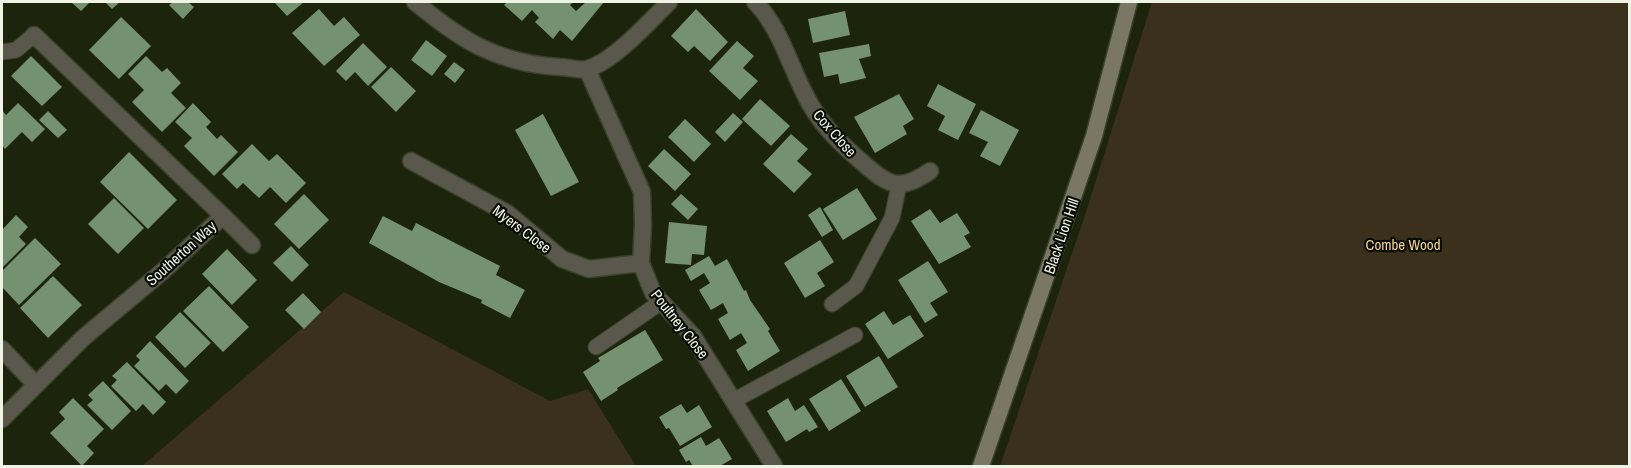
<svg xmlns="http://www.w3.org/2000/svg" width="1631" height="468" font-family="'Archivo Narrow',sans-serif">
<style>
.green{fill:#3b301b}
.building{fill:#749170}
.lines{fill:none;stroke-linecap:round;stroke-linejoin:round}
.service-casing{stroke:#3a412a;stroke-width:17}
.minor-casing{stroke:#3a412a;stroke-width:19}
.secondary-casing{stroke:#3a412a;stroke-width:19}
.service{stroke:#5a584d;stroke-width:15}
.minor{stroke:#5a584d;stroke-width:16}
.secondary{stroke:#7a7865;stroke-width:16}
.labels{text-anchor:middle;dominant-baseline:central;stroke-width:4.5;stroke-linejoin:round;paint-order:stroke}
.street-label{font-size:15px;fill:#eef3e4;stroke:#090c04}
.park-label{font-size:15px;fill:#f3d294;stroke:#090c04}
</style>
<rect width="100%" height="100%" fill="#1d240c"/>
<path class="green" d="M1152 2H1629V466H1000L1086 212Z
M344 292 550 401 588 389 636 466H142Z"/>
<path class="building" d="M71 2H90L81 11Z
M105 2H120L112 9Z
M173 2H188L194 7 183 19 169 5Z
M274 2H304L287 16Z
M507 2H573L570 5 576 11 586 2H604L572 41 560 30 553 39 535 22 539 18 532 10 522 21 504 5Z
M319 9 334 26 344 17 360 35 324 66 292 33Z
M696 9 728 42 710 61 694 46 688 52 671 36Z
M845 11 850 35 813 43 808 19Z
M121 17 151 46 119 79 89 50Z
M426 40 447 56 432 76 411 60Z
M737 41 754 56 743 68 758 81 740 100 709 71Z
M363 43 387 67 368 86 355 72 346 81 336 71Z
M869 44 871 56 859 59 866 78 840 84 838 74 824 77 819 53Z
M31 56 62 87 42 106 11 76Z
M146 56 162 72 167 68 181 83 171 93 186 108 162 132 132 102 144 90 128 74Z
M454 62 465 70 455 83 444 74Z
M391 67 416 91 396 112 371 87Z
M938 84 976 104 958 140 938 130 945 116 927 106Z
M899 94 914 119 903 126 907 134 875 153 854 117Z
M760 99 790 126 771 146 742 119Z
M18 103 45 129 32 142 22 132 5 149 2 145V110L6 115Z
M193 103 211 122 206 127 217 139 221 135 238 152 214 176 184 146 192 138 175 122Z
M981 110 1019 130 1000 166 980 156 988 142 969 133Z
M48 111 67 130 58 138 39 120Z
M733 113 743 122 725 142 715 132Z
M543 114 579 182 551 196 515 130Z
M685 119 711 144 694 162 668 137Z
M791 134 808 149 797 161 812 174 794 193 763 164Z
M252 144 269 161 277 154 306 183 286 203 270 187 259 198 243 183 237 189 222 174Z
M664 149 691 174 675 191 648 166Z
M129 152 177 200 148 229 100 182Z
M857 188 877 219 843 240 823 209Z
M304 194 329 220 299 249 274 224Z
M681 194 698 209 688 220 671 204Z
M114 198 144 228 118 254 88 224Z
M820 207 833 230 822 237 808 215Z
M930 209 940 223 957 213 970 233 964 236 971 247 939 264 911 221Z
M16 215 28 227 19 237 26 244 2 268V230Z
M383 216 412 231 416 223 500 266 496 275 525 290 510 318 481 303 482 300 439 282 369 243Z
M669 222 707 226 704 255 692 254 691 265 665 263Z
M35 238 61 264 19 305 2 287V271Z
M820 240 834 262 817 273 825 286 805 298 784 263Z
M291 246 309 265 292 282 273 263Z
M227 249 257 280 232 305 202 274Z
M709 256 715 266 727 259 744 291 746 290 750 300 770 329 768 331 780 351 748 371 736 350 747 343 741 333 730 340 718 319 728 313 723 303 711 310 699 290 710 283 704 273 691 281 685 270Z
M928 261 948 292 930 303 938 315 925 323 898 280Z
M53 276 82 305 48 338 20 308Z
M209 286 249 327 223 352 183 311Z
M303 293 321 312 304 329 285 310Z
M884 311 893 325 910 315 924 336 888 359 865 324Z
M180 312 211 343 185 368 155 337Z
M645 330 663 360 617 388 618 390 601 401 583 372 600 361 598 358Z
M150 341 189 381 176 394 166 384 159 391 134 366 140 360 136 356Z
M879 356 898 387 865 407 846 376Z
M127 362 166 402 153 415 143 404 136 411 111 386 117 380 112 376Z
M841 379 861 411 829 431 809 399Z
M103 381 131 411 112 430 87 405 93 400 88 395Z
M73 398 104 429 87 446 94 453 82 466 50 433 65 419 59 412Z
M788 398 795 411 804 405 818 427 809 432 807 429 786 442 767 411Z
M681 404 687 413 699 405 712 427 680 446 669 428 666 429 659 417Z
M701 437 706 446 719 438 732 459 720 466H693L689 460 686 462 679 450Z"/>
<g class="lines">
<g class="service-casing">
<path id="service" d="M2 52 16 50 34 35
M832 304 856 286 892 218 899 185
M596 347 661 302
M733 401 855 335"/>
</g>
<g class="minor-casing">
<path id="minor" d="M415 2C462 41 497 63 559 67 567 67 579 71 587 69 613 62 650 21 669 2
M755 2C782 30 790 68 809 102 822 126 842 145 863 163 889 186 900 192 930 171
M587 69 642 192 643 225 641 263 653 293 693 336 774 466
M411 161 507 213 562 259 589 269 641 263
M223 216 252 245
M2 349 36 385
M2 419 83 338 163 271 223 216 34 35"/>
</g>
<g class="secondary-casing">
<path id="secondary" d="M981 466 1094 136 1129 2"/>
</g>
<use href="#service" class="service"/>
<use href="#minor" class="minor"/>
<use href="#secondary" class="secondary"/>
</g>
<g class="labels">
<g class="street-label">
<text transform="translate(835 133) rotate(49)">Cox Close</text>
<text transform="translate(522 229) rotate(37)">Myers Close</text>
<text transform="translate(1061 236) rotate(-71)">Black Lion Hill</text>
<text transform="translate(181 253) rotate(-42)">Southerton Way</text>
<text transform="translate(680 324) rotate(52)">Poultney Close</text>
</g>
<g class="park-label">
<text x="1403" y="244">Combe Wood</text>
</g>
</g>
<rect width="1631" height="468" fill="none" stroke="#eef3e4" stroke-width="6"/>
</svg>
